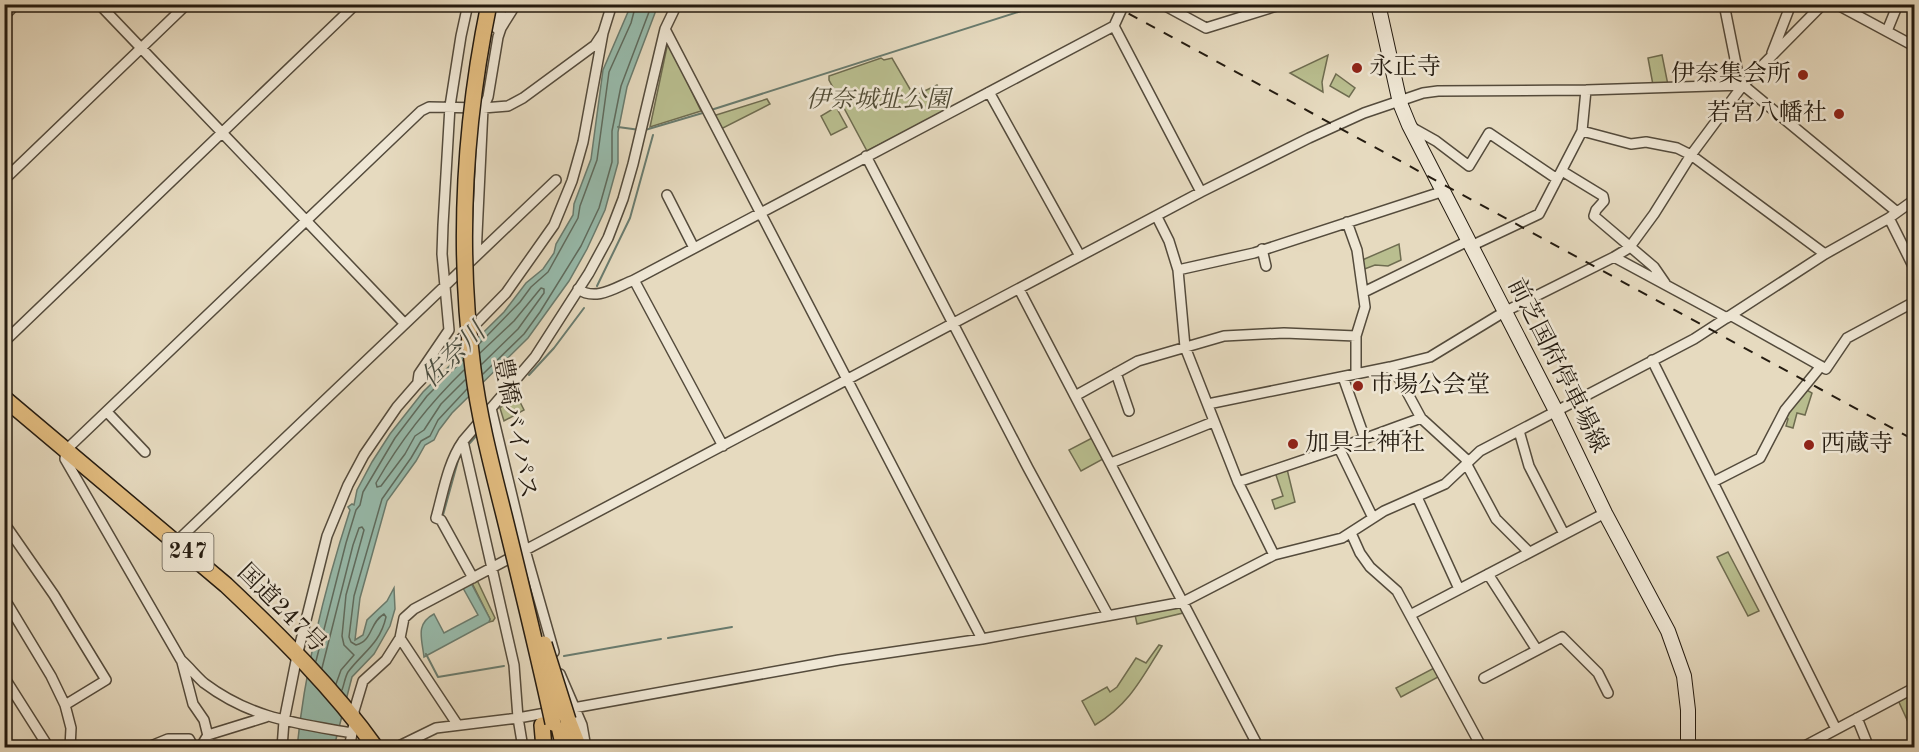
<svg xmlns="http://www.w3.org/2000/svg" width="1919" height="752" font-family="'Old Standard TT','Noto Serif JP',serif">
<style>
.green{fill:#b9be8f;stroke:#6e6c50;stroke-width:1.5}
.water{fill:#97bbac;stroke:#697b6e;stroke-width:1.5}
.lines{fill:none;stroke-linecap:round;stroke-linejoin:round}
.shore{stroke:#5e6b5e;stroke-width:1.5}
.stream{stroke:#697b6e;stroke-width:2}
.minor-casing{stroke:#544b3c;stroke-width:12}
.secondary-casing{stroke:#241b10;stroke-width:16}
.trunk-casing{stroke:#241b10;stroke-width:18}
.minor{stroke:#efe7d5;stroke-width:9}
.secondary{stroke:#efe7d5;stroke-width:14}
.trunk{stroke:#e3bd80;stroke-width:15}
.rail{stroke:#241b10;stroke-width:2;stroke-dasharray:10 10;stroke-linecap:butt}
.trunk-bridge-casing{stroke:#241b10;stroke-width:18;stroke-linecap:butt}
.trunk-bridge{stroke:#e3bd80;stroke-width:15}
.poi-dot{fill:#8f2418;stroke:#efe7d5;stroke-width:2}
.labels{text-anchor:middle;dominant-baseline:central;stroke-width:5;stroke-linejoin:round;paint-order:stroke}
.shield{fill:#efe7d5;stroke:#61584b;stroke-width:1.5}
.shield-label{font-size:22px;font-weight:bold;fill:#241b10}
.poi-label{font-size:24px;fill:#241b10;stroke:#efe7d5;text-anchor:start}
.park-label{font-size:24px;font-style:italic;fill:#514c36;stroke:#efe7d5}
.street-label{font-size:24px;fill:#241b10;stroke:#efe7d5}
.water-label{font-size:26px;font-style:italic;fill:#464b3f;stroke:#efe7d5}
</style>
<rect width="100%" height="100%" fill="#e6dabf"/>
<filter id="stains"><feTurbulence type="fractalNoise" baseFrequency=".00333" numOctaves="4"/><feColorMatrix values="0 0 0 0 .2 0 0 0 0 .09 0 0 0 0 .02 0 0 0 .5 -.17"/></filter>
<radialGradient id="worn" r=".72"><stop offset=".6" stop-color="#630" stop-opacity="0"/><stop offset="1" stop-color="#630" stop-opacity=".3"/></radialGradient>
<path class="green" d="M668 42 701 111 650 127Z
M1328 55 1322 82 1323 92 1290 73Z
M1662 55 1668 85H1653L1648 58Z
M881 58 884 60 892 58 914 96 937 85 949 109 867 151 829 80V76Z
M1336 74 1355 88 1349 97 1330 86Z
M767 99 770 104 719 130 713 116Z
M836 107 847 127 831 135 821 116Z
M1399 244 1401 260 1388 266 1375 265 1362 270 1360 261Z
M1805 389 1812 393 1805 415 1797 413 1793 428 1786 426 1788 419 1782 417Z
M516 394 524 410 504 421 500 408Z
M1092 438 1103 459 1081 471 1069 450Z
M1287 469 1295 502 1275 509 1272 500 1283 496 1275 472Z
M1728 552 1759 611 1748 616 1717 557Z
M477 580 495 618 493 621 489 622 490 619 472 583Z
M1183 605 1185 610 1183 613 1137 624 1135 615Z
M1159 645 1162 646C1142 678 1129 705 1095 725L1082 701 1107 687 1110 692 1117 687 1136 658 1146 663Z
M1436 667 1440 676 1401 697 1396 688Z
M1914 692V735L1898 700Z"/>
<path class="water" d="M631 5H658L627 87 618 132V163L605 210 587 249 569 281 528 338 452 413 439 430 434 440 425 445 416 461 387 501 360 598 355 640 363 635 367 620 387 601 394 588 395 609 390 626 374 654 352 677 334 747 297 748C305 667 325 587 350 510L348 507 352 504 354 505 357 490 372 462 390 434 423 392 504 312 526 283 543 269 554 253 556 244 573 215 574 204 591 159 603 70Z
M471 583 490 619 489 622 424 657C422 639 415 624 434 614L444 633 478 615 463 588Z"/>
<g class="lines">
<path class="shore" d="M479 344 520 302 531 287 548 272 578 218 580 206 597 160 609 72 631 23 636 4
M480 353 514 321 541 288 544 289V293L518 329 482 364
M464 370C429 404 400 441 376 483L377 487 381 486 405 454 415 436 424 430 441 404 465 380
M483 374 524 334 540 312 581 246 599 208 612 162V131L621 86 652 4
M316 661 346 543 356 510 360 505 363 492 395 438 427 396 463 360
M322 668 353 545 359 528 362 527 364 530 346 595 342 636 344 645 354 655 341 670 336 684
M342 690C344 685 345 677 348 672 363 652 380 644 386 617L384 614C369 623 373 641 356 645L351 642 349 637 354 596 382 499 411 458 421 441 430 436 438 420 467 389"/>
<path class="stream" d="M711 110 1043 4
M618 127 640 130
M645 130 706 112
M597 286 630 218 653 135
M529 375 554 348 584 308
M469 444 477 435
M443 515 459 457
M668 638 732 627
M426 654 438 677 504 666
M564 656 661 639"/>
<g class="minor-casing">
<path id="minor" d="M99 4 405 324
M1162 4 1206 28 1283 4
M1724 4 1739 79 1743 85 1897 212
M1836 4 1914 46
M4 16 16 4
M1114 26 1201 192
M497 29 502 4
M665 29 982 639
M1887 31 1898 4
M1772 53 1791 4
M989 92 1080 256
M1411 127 1436 141 1469 166 1489 133 1557 179
M1582 131 1631 144 1646 142 1677 148 1691 155 1825 254
M866 156 1028 468 1108 615
M1562 171 1603 196 1604 201 1596 210 1594 216 1654 267 1665 283
M4 180 187 4
M667 195 694 248
M1157 217 1169 241 1178 270 1185 347 1238 482 1274 555
M1889 218 1914 268
M1347 222 1357 250 1365 307 1356 336V374
M1471 246 1539 214 1582 131 1586 90
M1262 249 1266 266
M476 256 483 108 488 97 498 37 501 28 516 4
M1614 257 1727 318
M1178 270 1254 253 1444 191
M634 280 723 446
M578 289C596 302 616 287 634 280L1114 26 1124 4
M1019 289 1259 748
M1364 292 1468 241
M1732 316 1826 369 1847 338 1914 302
M4 342 356 4
M1652 360 1836 729
M1390 367 1401 381 1421 418 1468 461
M1116 373 1129 411
M1343 377 1365 439
M418 381 419 374 449 330 442 254 443 225 450 106 461 36 468 4
M1075 396 1138 361 1224 336 1284 333 1356 336
M1208 404 1390 367 1430 357 1504 312 1614 257 1629 248 1654 214 1691 155 1743 85 1823 4
M491 408 525 550 554 652
M107 412 145 452
M1519 431 1529 466 1564 534
M1339 448 1373 518
M1111 463 1213 422
M1466 463 1496 519 1529 552
M1238 482 1339 448 1421 418
M1713 482 1760 458 1785 410 1821 366
M1417 497 1459 589
M4 523 54 595 106 680 65 705
M1351 533 1360 553 1370 567 1397 591 1482 748
M1913 534 1914 539
M176 542 556 180
M1488 574 1537 650
M473 578 441 520 436 518C443 493 448 462 463 441L535 357 589 273 608 238 623 199 633 164 665 29 677 4
M4 598 51 676 65 705 71 728 70 748
M1410 615 1605 513
M400 638 457 724
M182 662 193 704 204 720 211 748
M560 674 582 725 586 748
M4 677 49 748
M1484 678 1562 637 1598 673 1608 693
M1857 718 1869 748
M352 733C296 723 252 719 204 683 196 676 189 667 181 660L65 459 66 450 421 111 429 107 483 108 508 106 523 98 595 45 603 33
M70 747 111 748
M146 748 168 739H189L194 748
M200 748 208 735 266 717
M282 748 284 721 297 656 327 536 348 485 364 455 397 407 417 384 506 293 554 225 572 181 583 142 603 33 612 4
M349 748 355 719 354 711 363 681 386 660 400 638 404 618 414 609 1201 192 1309 138 1364 113 1423 93 1438 91 1586 90 1743 85
M395 748 436 728 518 718 514 665 463 441
M523 748 518 718 839 660 982 639 1183 602 1274 555 1342 538 1384 511 1445 484 1480 451 1694 339 1825 254 1889 218 1914 200
M1801 748 1914 688"/>
</g>
<g class="secondary-casing">
<path id="secondary" d="M1378 4 1400 103 1409 125 1556 411 1605 513 1668 631 1684 676 1688 710V748"/>
</g>
<g class="trunk-casing">
<path id="trunk" d="M4 398 226 585C279 635 333 688 376 748
M568 720 579 748
M558 722 564 748
M542 725 544 748"/>
</g>
<use href="#minor" class="minor"/>
<use href="#secondary" class="secondary"/>
<use href="#trunk" class="trunk"/>
<path class="rail" d="M1111 4 1914 440"/>
<g class="trunk-bridge-casing">
<path id="trunk-bridge" d="M489 4C464 125 457 247 473 369 479 418 492 467 504 515 521 584 538 653 553 723
M544 644 568 720"/>
</g>
<use href="#trunk-bridge" class="trunk-bridge"/>
</g>
<g class="poi-dot">
<circle cx="1357" cy="68" r="6"/>
<circle cx="1803" cy="75" r="6"/>
<circle cx="1839" cy="114" r="6"/>
<circle cx="1358" cy="386" r="6"/>
<circle cx="1293" cy="444" r="6"/>
<circle cx="1809" cy="445" r="6"/>
</g>
<g class="labels">
<rect class="shield" x="162.5" y="533" width="51" height="38" rx="4.5"/>
<g class="shield-label">
<text x="188" y="552">247</text>
</g>
<g class="poi-label">
<text x="1369" y="68">永正寺</text>
<text x="1791" y="75" text-anchor="end">伊奈集会所</text>
<text x="1827" y="114" text-anchor="end">若宮八幡社</text>
<text x="1370" y="386">市場公会堂</text>
<text x="1305" y="444">加具土神社</text>
<text x="1821" y="445">西蔵寺</text>
</g>
<g class="park-label">
<text x="878" y="101">伊奈城址公園</text>
</g>
<g class="street-label">
<text transform="translate(1557 366) rotate(63)">前芝国府停車場線</text>
<text transform="translate(514 428) rotate(79)">豊橋バイパス</text>
<text transform="translate(281 609) rotate(45)">国道247号</text>
</g>
<g class="water-label">
<text transform="translate(454 356) rotate(-45)">佐奈川</text>
</g>
</g>
<rect width="1919" height="752" fill="none" stroke="#e6dabf" stroke-width="24"/>
<rect x="6" y="6" width="1907" height="740" fill="none" stroke="#241b10" stroke-width="3"/>
<rect x="12" y="12" width="1895" height="728" fill="none" stroke="#241b10" stroke-width="1.5"/>
<rect width="100%" height="100%" filter="url(#stains)"/>
<rect width="100%" height="100%" fill="url(#worn)"/>
</svg>
